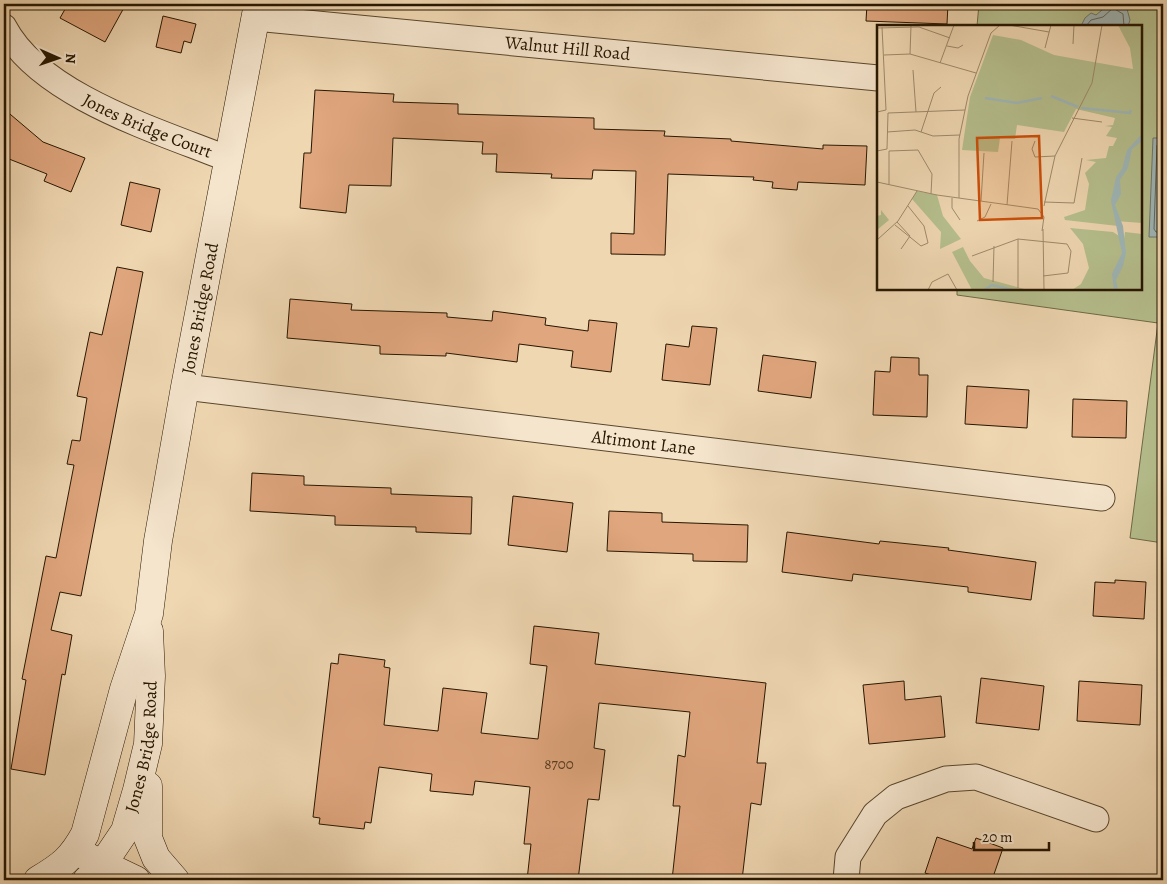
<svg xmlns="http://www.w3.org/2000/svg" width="1167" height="884" font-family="Alegreya,serif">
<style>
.green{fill:#b6bf8e;stroke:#6e6a47}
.water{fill:#9fb7b8;stroke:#6f776e}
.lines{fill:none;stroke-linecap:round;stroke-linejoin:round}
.shore{stroke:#62665c;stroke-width:1}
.building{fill:#e0a67e;stroke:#261600}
.street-casing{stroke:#58462c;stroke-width:27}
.secondary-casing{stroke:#261600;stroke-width:29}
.street{stroke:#f5e5cd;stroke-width:25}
.secondary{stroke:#f5e5cd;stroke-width:28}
.labels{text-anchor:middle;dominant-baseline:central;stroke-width:5;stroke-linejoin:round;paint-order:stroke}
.number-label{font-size:15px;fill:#543a20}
.street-label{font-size:18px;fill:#261600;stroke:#f5e5cd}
.inset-river{fill:none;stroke:#9fb7b8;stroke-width:2.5}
.inset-road{fill:none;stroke:#9f8a6b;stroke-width:1}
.view{fill:#cb4f0a;fill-opacity:0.15;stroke:#cb4f0a;stroke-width:2.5}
.inset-edge{fill:none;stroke:#261600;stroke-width:2.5}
</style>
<rect width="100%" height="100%" fill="#efd7b2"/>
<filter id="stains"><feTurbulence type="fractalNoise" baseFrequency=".004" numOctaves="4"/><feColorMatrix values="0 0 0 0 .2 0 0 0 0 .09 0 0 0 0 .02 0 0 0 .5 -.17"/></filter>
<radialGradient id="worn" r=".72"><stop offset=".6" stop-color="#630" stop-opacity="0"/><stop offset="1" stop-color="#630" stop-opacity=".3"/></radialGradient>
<path class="green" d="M979 4H1163V543L1130 538 1158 323 957 295V289H1141V26H977Z"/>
<path class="water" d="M1108 5H1117L1127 9 1130 20 1128 26H1081L1085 18 1091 13 1096 15Z
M1153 138H1163V237H1149Z"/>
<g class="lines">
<path class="shore" d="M1086 26 1091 20 1103 17 1113 8 1123 14 1124 26
M1163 143 1157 145 1154 229 1156 232H1163
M1163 156 1161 223 1163 226"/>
</g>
<path class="building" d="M68 4H126L105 42 60 18Z
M867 4H948L947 24 866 21Z
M163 16 196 24 191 43 184 41 181 53 156 47Z
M315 90 394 94 393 102 458 104V114L594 118V129L665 131 664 136 731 139V141L823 149V145L867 146 865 185 798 182 797 190 772 188 773 182 753 180 754 177 668 174 665 255 611 254V233L634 234 636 171 593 170 592 179 551 178 552 174 496 172 497 154H482L483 142 393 138 391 186 349 185 346 213 300 208 304 153H311Z
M4 109 43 142 85 158 71 192 44 181 47 174 4 157Z
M130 182 160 189 151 232 121 225Z
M117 267 143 272 81 596 60 592 51 630 72 635 65 675 62 674 45 775 11 769 26 680 22 679 46 556 56 558 74 465 67 464 72 440 80 441 87 398 77 396 90 332 102 335Z
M290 299 352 304 351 310 447 313V317L492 321 493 311 546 318 545 325 588 331 589 320 617 323 611 372 571 367 573 351 519 344 517 362 446 353V356L380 354V346L287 338Z
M692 326 717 328 710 385 662 380 666 344 689 347Z
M763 355 816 362 811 398 758 391Z
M891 357 919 358V375H928L927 417 873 415 875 371 890 372Z
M967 386 1029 390 1027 428 965 424Z
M1073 399 1127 401 1126 438 1072 437Z
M252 473 304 476V485L391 488V494L472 497 471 534 416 532V527L335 525V516L250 511Z
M513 496 573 503 567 552 508 545Z
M609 511 662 513V522L748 525 747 562 693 561V554L607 551Z
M787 532 879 544 880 541 949 548 948 550 1036 562 1031 600 968 592V587L853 574 852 581 782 572Z
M1115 580 1146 582 1144 619 1093 616 1095 582 1115 583Z
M534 626 599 633 595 664 766 683 757 763H766L761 805 751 803 742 880H672L680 806H673L678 755 685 757 690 712 599 703 594 748 605 750 599 800 588 799 578 880H527L531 844H524L530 787 475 781 473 795 430 791 432 774 379 767 371 823 365 822 364 829 319 824 320 818 313 817 331 663 338 664 339 654 385 660 384 667 390 668 384 725 438 731 443 688 487 693 481 733 538 739 547 666 530 664Z
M981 678 1044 686 1039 730 976 723Z
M904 681 905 700 941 696 945 737 869 744 863 685Z
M1079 681 1142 685 1140 725 1077 721Z
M937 837 972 849 976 838 1003 848 992 880H947L925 873Z"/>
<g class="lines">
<g class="street-casing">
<g id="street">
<path id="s1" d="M255 18 878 78"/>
<path id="s2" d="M4 27C40 96 159 131 228 159"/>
<path id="s3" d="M185 387 1102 498"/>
<path d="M846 880 848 857 875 814 896 797 946 779 976 777 1096 819"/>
</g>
</g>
<g class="secondary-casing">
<g id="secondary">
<path d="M148 786V838L156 858 175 880"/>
<path d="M86 856 136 880"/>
<path id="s4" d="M38 880C62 866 72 858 85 834L124 689 149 614 158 541 185 387 258 4"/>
<path id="s5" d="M87 880 98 871 125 831 137 790 148 744 151 676 149 631"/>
</g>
</g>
<use href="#street" class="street"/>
<use href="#secondary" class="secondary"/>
</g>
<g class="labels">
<g class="number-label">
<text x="559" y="764">8700</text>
</g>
<g class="street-label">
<text stroke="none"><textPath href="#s1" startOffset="314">Walnut Hill Road</textPath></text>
<text stroke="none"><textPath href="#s2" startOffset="178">Jones Bridge Court</textPath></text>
<text stroke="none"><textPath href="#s4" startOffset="606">Jones Bridge Road</textPath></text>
<text stroke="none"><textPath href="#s3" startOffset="462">Altimont Lane</textPath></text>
<text stroke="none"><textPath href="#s5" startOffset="149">Jones Bridge Road</textPath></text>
</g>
</g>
<g transform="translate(877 25)">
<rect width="265" height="265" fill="#efd7b2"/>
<path d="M241 0H265V198L239 196 241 201 188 195 187 192 208 185 212 159 208 148 219 137 209 135 229 133 232 121H236L240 113 229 111 235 102 228 101 236 100 238 93 199 84 187 107 140 100 138 114 123 113 121 127 85 125 93 72 116 10 144 15 177 30 256 44 253 23ZM40 166 60 170 66 191 84 214 63 224 64 207 35 174ZM4 185 12 195 0 205V191L4 190ZM193 203 236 207 247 214 248 207 265 209V265H195L204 259 212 243 206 219ZM86 222 93 236 107 253 151 265H95L75 227Z" fill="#b6bf8e"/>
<path d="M265 109V116L255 124 251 143 243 155 244 169 238 180 246 201 249 228 246 241 239 255 241 265H237L235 249 245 228 234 176 239 152 245 144 250 125Z" fill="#9fb7b8"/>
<path class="inset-river" d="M174 71 201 82M108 73 140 78 165 73M204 83 253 88 254 85M107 265 115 260 136 265"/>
<path class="inset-road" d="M132 0 172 7M0 3 42 2 73 13M196 19 197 0M70 21 81 23 86 20M168 23 174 0M33 29 34 1M7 30 33 29 99 48M63 38 77 0M36 45 39 87M0 87 9 85 5 2M195 93 225 97M10 107 38 105 56 111 83 110M44 107 57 68 64 62M158 116 155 124 158 132 178 131M0 126 10 124 11 88 88 85M0 157 60 170 161 184 167 192 165 206M12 159V126L41 125 55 149 54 169M75 173V183L83 195M82 173V114L91 71 114 8 123 0M104 176 107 128M167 177 197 178 205 133M130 180 135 116M167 181 178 131 215 58 225 0M100 196 108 192 114 179M20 197 33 211M18 200 44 221 51 218 47 201 31 181M166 204 167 265M141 214V263M0 215 21 196 40 166M24 224 33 211M95 231 141 214 190 219 194 226 191 248 166 251M116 257 117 221M51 265 55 257 71 249 80 265"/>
<path class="view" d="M162 111 165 193 103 195 100 113Z"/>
<rect width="265" height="265" class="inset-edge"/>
</g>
<rect width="1167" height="884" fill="none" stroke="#efd7b2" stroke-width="20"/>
<rect x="5" y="5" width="1157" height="874" fill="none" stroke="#261600" stroke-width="2.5"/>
<rect x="10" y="10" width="1147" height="864" fill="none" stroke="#261600"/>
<g transform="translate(58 58) rotate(92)" stroke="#f5e5cd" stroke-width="4" paint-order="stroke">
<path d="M0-4L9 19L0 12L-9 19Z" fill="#261600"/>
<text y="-8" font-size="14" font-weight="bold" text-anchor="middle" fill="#261600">N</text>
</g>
<path d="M974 842v8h75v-8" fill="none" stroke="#261600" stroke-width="2.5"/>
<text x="982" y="842" font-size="15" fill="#261600" stroke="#f5e5cd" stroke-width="4" paint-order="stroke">20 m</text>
<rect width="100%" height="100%" filter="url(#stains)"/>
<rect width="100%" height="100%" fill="url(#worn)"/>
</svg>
